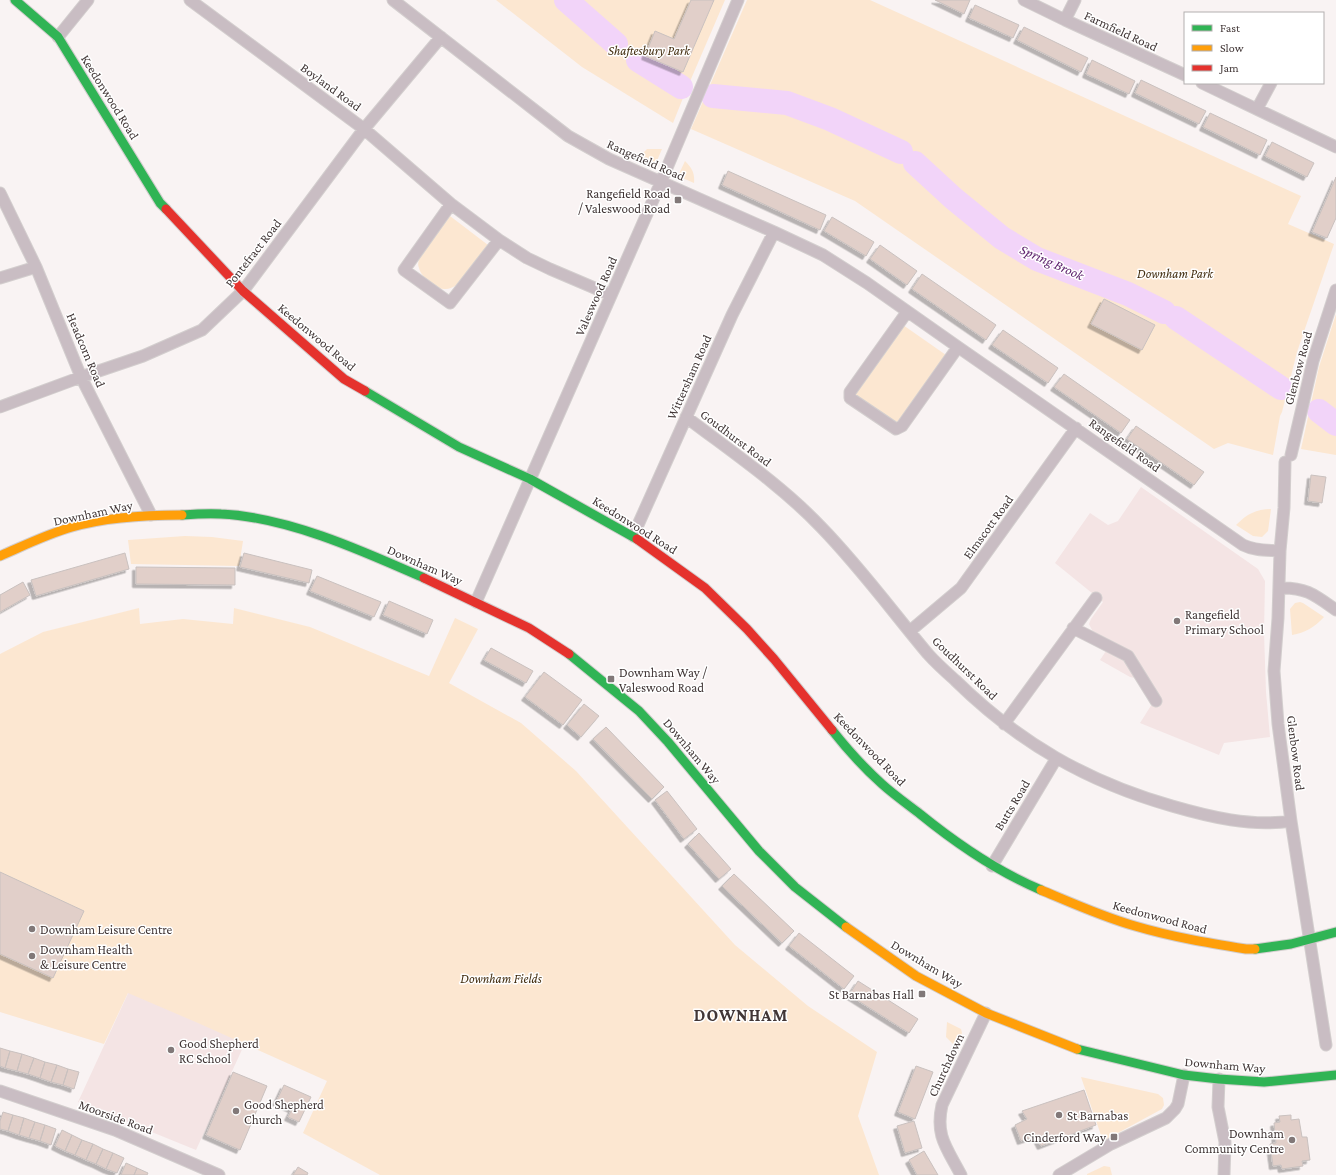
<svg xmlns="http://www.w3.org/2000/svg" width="1336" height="1175" font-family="'Crimson Pro',serif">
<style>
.built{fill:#f4e4e4}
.green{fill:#fce7d1}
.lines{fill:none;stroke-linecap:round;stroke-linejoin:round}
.river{stroke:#f2d4f9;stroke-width:24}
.building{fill:#e1cfc9;stroke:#c9c1bf;filter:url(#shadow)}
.street-casing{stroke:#d3cece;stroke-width:13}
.fast-casing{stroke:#d3cece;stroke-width:11}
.slow-casing{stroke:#d3cece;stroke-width:11}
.jam-casing{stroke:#d3cece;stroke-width:11}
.street{stroke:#c9bdc3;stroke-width:11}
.fast{stroke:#30b455;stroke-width:9}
.slow{stroke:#ff9f0a;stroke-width:9}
.jam{stroke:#e5322d;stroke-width:9}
.poi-dot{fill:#817878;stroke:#fff;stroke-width:1.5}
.labels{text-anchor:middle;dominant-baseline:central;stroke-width:3;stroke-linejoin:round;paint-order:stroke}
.street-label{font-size:13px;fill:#413636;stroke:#fff}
.park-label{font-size:13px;font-style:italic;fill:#432e10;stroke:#fff}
.poi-label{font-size:13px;fill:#413636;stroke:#fff;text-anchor:start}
.water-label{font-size:14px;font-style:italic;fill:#5c206c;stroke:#fff}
.district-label{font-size:17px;font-weight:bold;letter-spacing:1px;fill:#413636;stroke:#fff}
</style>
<defs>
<filter id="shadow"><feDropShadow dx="-3.5" dy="3.5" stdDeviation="0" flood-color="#0004"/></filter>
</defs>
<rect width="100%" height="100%" fill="#f9f3f3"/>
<path class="built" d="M1141 487 1258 569 1265 581 1264 633 1266 692 1270 737 1224 743 1219 755 1140 723 1152 704 1135 678 1130 677 1100 660 1110 645 1093 632 1089 624 1091 619 1103 602 1055 563 1090 513 1108 525 1118 521Z
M143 961 245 1043 196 1150 78 1102Z"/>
<path class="green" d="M496 0H725L688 86 690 89 687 98H683L673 123 582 67Z
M747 0H870L1301 196 1288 224 1334 244 1297 352 1282 412 1280 416 1273 455 1228 443 1214 449 855 201 691 129Z
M647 149H662L656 163 654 164 637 159Z
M685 161C692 168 695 173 694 183L678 176Z
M450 216 488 245 459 283C454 287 450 289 444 289 435 289 421 277 419 268 417 264 419 260 420 256Z
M1336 314V455L1301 449 1319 367Z
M903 325 946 355 898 423 855 395Z
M1271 509 1268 531 1262 537 1253 536 1236 525C1247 514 1256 509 1271 509Z
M185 536 212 537 243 541 239 566 131 564 128 540Z
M1300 602 1303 603 1324 617C1315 627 1305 633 1292 635L1290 609 1295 603Z
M139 608 140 624 183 619 233 624 234 608 310 627 429 676 455 618 478 629 449 683 521 723 576 771 735 945 808 1006 877 1052 858 1116 879 1175H380L303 1133 327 1081 198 1023 128 993 104 1044 0 1012V654L43 632Z
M947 1022 961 1029 962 1033 956 1047 946 1037Z
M1081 1077 1158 1094 1163 1098 1164 1105 1162 1109 1103 1141Z
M1104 1166 1110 1167 1112 1175H1087V1174Z"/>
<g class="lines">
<path class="river" d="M566 0 616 44
M638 60 681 87
M713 96 787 103 830 119 901 152
M915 163 953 198 1002 238 1037 259 1128 294 1164 312
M1176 318 1281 388
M1319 411 1336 424"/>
</g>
<path class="building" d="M691 0H714L683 72 645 56 655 31 674 39Z
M935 0H970L964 14Z
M975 5 1019 25 1013 38 969 18Z
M1024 27 1088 58 1081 72 1017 40Z
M1092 60 1135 81 1129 94 1086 74Z
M1141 80 1206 111 1199 124 1135 93Z
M1210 113 1267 140 1260 155 1203 127Z
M1272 142 1314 163 1307 177 1265 156Z
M728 171 826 215 820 230 722 185Z
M1336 177V218L1327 238 1312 232Z
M832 217 874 242 866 256 824 231Z
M880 245 917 271 907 285 870 259Z
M922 274 996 325 986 340 912 289Z
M1104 299 1155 325 1142 350 1091 324Z
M1003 330 1058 368 1048 383 992 345Z
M1064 374 1130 420 1121 433 1054 387Z
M1136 426 1204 472 1194 485 1127 439Z
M1311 475 1326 477 1322 503 1308 501Z
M125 553 129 569 36 596 31 580Z
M244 553 312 570 309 583 240 567Z
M136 567 235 568V585L136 584Z
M317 576 381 602 374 617 310 591Z
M23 582 30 595 0 612V595Z
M389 601 433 620 427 634 383 615Z
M491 648 533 671 526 683 484 660Z
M544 672 582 700 563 725 525 697Z
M584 704 599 716 581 737 567 725Z
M606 727 664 787 652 799 593 739Z
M667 791 697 829 684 839 655 800Z
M699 833 731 869 719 879 688 844Z
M0 872 84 911 53 978 0 954Z
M734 874 794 931 782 943 722 886Z
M799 933 854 976 844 989 789 946Z
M858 981 918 1019 909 1033 849 995Z
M0 1048 10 1051 5 1068 0 1066Z
M10 1051 22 1054 17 1071 5 1068Z
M22 1054 34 1058 28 1074 17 1071Z
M34 1058 45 1062 40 1078 28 1074Z
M45 1062 57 1065 51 1082 40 1078Z
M57 1065 68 1069 63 1085 51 1082Z
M916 1066 933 1072 915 1119 898 1112Z
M68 1069 79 1072 74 1089 63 1085Z
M233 1072 267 1086 240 1150 206 1135Z
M284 1085 311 1097 299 1122 288 1117 292 1109 276 1102Z
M1084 1090 1096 1125 1041 1146 1036 1136 1021 1141 1015 1125 1027 1119 1022 1111Z
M3 1112 13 1115 8 1131 0 1129V1121Z
M13 1115 24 1118 19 1135 8 1131Z
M1291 1115V1120L1299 1119 1302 1137H1307L1310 1160 1302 1161 1303 1166 1282 1169 1281 1165 1273 1166 1270 1144 1276 1143 1274 1123 1280 1122 1279 1116Z
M24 1118 35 1122 29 1138 19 1135Z
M914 1121 922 1148 905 1153 897 1126Z
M35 1122 45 1125 40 1141 29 1138Z
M45 1125 56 1129 51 1145 40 1141Z
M62 1130 72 1135 65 1151 55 1146Z
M72 1135 82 1140 75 1155 65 1151Z
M82 1140 93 1144 86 1160 75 1155Z
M93 1144 103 1149 96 1164 86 1160Z
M103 1149 113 1153 106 1169 96 1164Z
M924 1151 938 1175H917L909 1160Z
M113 1153 124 1158 117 1173 106 1169Z
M126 1163 137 1168 134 1175H121Z
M298 1167 308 1173 307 1175H293Z
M137 1168 148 1173 147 1175H134Z"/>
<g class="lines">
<g class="street-casing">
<path id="street" d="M190 0 364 129 451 204 499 240 527 258 550 269 611 295
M393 0 568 136 609 159 774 232 823 255 867 283 958 347 1243 545C1255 551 1267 550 1280 551
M1024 0 1065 20 1185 75
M1065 20 1075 0
M58 37 88 0
M1202 83 1336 147
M1257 109 1271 83
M0 193 36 267 81 377 151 515
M451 204 404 270 450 303 499 240
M0 278 36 267
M907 312 850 392V398L896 429 902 426 958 347
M0 407 81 377 143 356 202 330 243 291 364 129 441 37
M686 417C732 452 781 485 821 527 860 567 892 611 928 654 936 663 946 672 955 680 1018 742 1087 782 1172 806 1210 817 1251 827 1291 821
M1291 455 1313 361 1336 290
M1285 462 1284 508 1280 551 1278 618 1274 671 1278 724 1291 821 1326 1045
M633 536 732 315 774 232
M1279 588C1306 587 1315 595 1336 610
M476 602 661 182 738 0
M1073 628 1128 656 1156 701
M910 631 961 588 1076 428
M1004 724 1096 598
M992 866 1056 759
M1219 1079 1218 1107 1225 1142 1224 1175
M0 1091 115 1130 219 1175
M961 1175C947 1148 935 1136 942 1105L986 1013
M1059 1175 1111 1144 1166 1118 1175 1109 1178 1104 1184 1075"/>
</g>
<g class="fast-casing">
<path id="fast" d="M15 0 58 37 160 203 166 209
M365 391 459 447 530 479 637 539
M182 515C195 514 208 513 221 514 288 517 363 551 424 578
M569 654 639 711 668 742 759 851 795 887 846 927
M832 730C847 749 863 767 882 784 893 794 907 804 920 814 957 844 996 871 1041 890
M1255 949 1291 944 1336 932
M1077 1049 1184 1075 1219 1079 1264 1082 1336 1075"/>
</g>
<g class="slow-casing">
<path id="slow" d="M0 556C23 546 47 534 72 527 107 517 145 515 182 515
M1041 890C1072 903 1103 917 1135 926 1172 937 1209 943 1246 949H1255
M846 927 916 976 986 1013 1077 1049"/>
</g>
<g class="jam-casing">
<path id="jam" d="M166 209 243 291 344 379 365 391
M637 539 705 588 747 629 774 659 832 730
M424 578 529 628 569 654"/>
</g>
<use href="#street" class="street"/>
<use href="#fast" class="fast"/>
<use href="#slow" class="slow"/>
<use href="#jam" class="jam"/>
</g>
<g class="poi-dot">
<rect x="674" y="196" width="8" height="8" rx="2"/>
<circle cx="1177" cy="621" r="4"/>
<rect x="607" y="675" width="8" height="8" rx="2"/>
<circle cx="32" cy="929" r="4"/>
<circle cx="32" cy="956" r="4"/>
<rect x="918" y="990" width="8" height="8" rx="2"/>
<circle cx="171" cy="1050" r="4"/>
<circle cx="236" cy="1111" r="4"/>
<circle cx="1059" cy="1115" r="4"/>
<rect x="1110" y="1133" width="8" height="8" rx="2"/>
<circle cx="1292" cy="1140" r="4"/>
</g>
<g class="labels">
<g class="street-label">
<text transform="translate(1121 31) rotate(25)">Farmfield Road</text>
<text transform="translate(331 87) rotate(36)">Boyland Road</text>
<text transform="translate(110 97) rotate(58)">Keedonwood Road</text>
<text transform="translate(646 160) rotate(24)">Rangefield Road</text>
<text transform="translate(253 253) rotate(-52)">Pontefract Road</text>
<text transform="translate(596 296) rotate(-66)">Valeswood Road</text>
<text transform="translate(317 337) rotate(40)">Keedonwood Road</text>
<text transform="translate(86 350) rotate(67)">Headcorn Road</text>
<text transform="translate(1298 368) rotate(-75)">Glenbow Road</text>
<text transform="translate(689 377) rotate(-66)">Wittersham Road</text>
<text transform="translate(736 438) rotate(37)">Goudhurst Road</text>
<text transform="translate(1125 445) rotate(35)">Rangefield Road</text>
<text transform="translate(93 513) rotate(-12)">Downham Way</text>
<text transform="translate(635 525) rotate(32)">Keedonwood Road</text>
<text transform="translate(988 527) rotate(-54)">Elmscott Road</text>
<text transform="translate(425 565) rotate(24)">Downham Way</text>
<text transform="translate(965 668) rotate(44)">Goudhurst Road</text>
<text transform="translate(870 749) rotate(46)">Keedonwood Road</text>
<text transform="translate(692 751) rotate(50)">Downham Way</text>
<text transform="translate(1296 753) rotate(83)">Glenbow Road</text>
<text transform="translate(1012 805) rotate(-59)">Butts Road</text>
<text transform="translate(1160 917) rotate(15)">Keedonwood Road</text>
<text transform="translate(927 964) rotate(31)">Downham Way</text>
<text transform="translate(946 1065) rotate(-65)">Churchdown</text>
<text transform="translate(1225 1065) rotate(5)">Downham Way</text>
<text transform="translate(116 1117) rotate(20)">Moorside Road</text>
</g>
<g class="park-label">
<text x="649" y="50">Shaftesbury Park</text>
<text x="1175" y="273">Downham Park</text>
<text x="501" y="978">Downham Fields</text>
</g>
<g class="poi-label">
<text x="670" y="193" text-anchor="end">Rangefield Road<tspan x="670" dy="15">/ Valeswood Road</tspan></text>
<text x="1185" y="614">Rangefield<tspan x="1185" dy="15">Primary School</tspan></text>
<text x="619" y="672">Downham Way /<tspan x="619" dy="15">Valeswood Road</tspan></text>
<text x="40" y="929">Downham Leisure Centre</text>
<text x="40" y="949">Downham Health<tspan x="40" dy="15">&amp; Leisure Centre</tspan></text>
<text x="914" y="994" text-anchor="end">St Barnabas Hall</text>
<text x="179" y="1043">Good Shepherd<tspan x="179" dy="15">RC School</tspan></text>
<text x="244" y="1104">Good Shepherd<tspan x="244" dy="15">Church</tspan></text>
<text x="1067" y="1115">St Barnabas</text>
<text x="1284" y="1133" text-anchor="end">Downham<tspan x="1284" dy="15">Community Centre</tspan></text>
<text x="1106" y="1137" text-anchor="end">Cinderford Way</text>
</g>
<g class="water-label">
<text transform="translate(1052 262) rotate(24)">Spring Brook</text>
</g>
<g class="district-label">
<text x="741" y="1015">DOWNHAM</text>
</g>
</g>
<rect x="1184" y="12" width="140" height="72" fill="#ffffff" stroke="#b3afaf"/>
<rect x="1192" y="25" width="20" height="6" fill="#30b455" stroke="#b3afaf"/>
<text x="1220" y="32" font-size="12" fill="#413636">Fast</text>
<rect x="1192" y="45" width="20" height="6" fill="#ff9f0a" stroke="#b3afaf"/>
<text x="1220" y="52" font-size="12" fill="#413636">Slow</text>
<rect x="1192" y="65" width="20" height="6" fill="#e5322d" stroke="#b3afaf"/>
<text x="1220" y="72" font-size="12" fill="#413636">Jam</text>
</svg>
